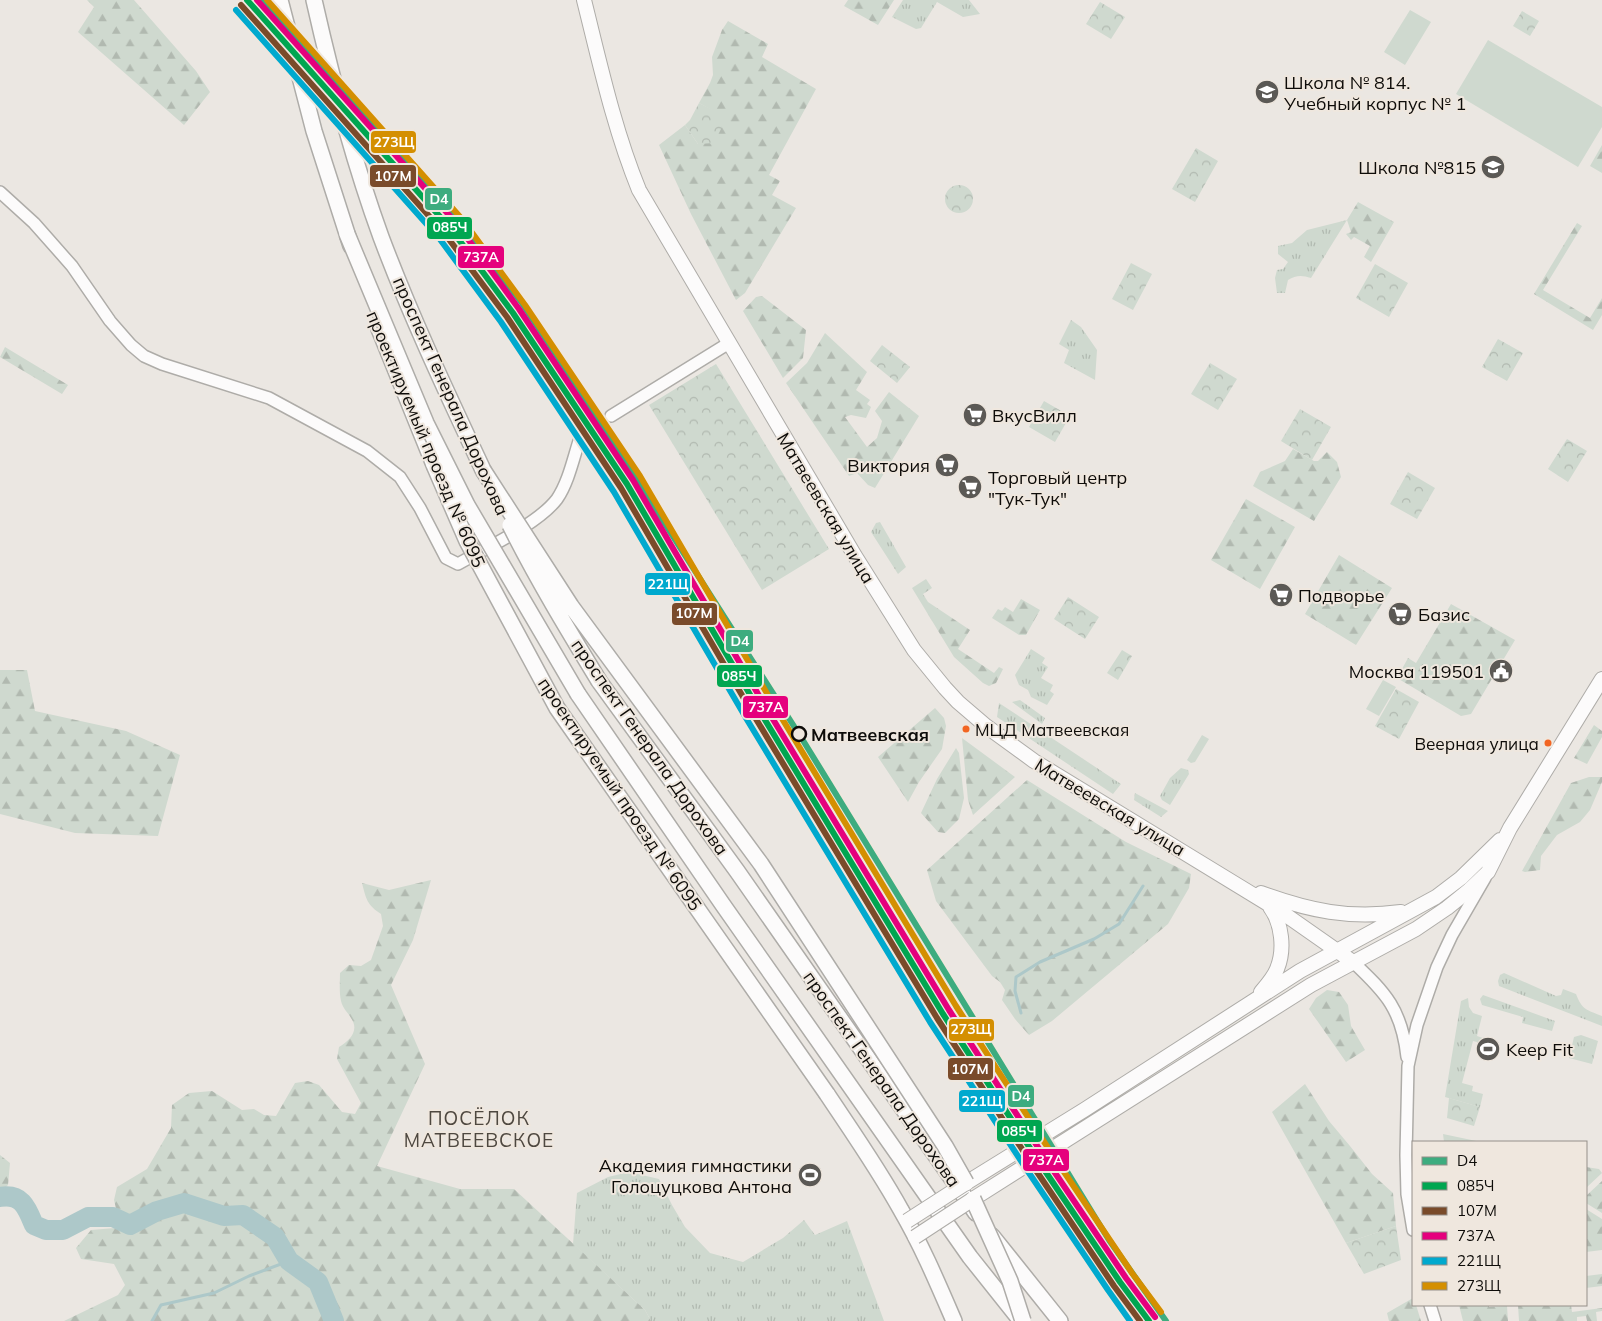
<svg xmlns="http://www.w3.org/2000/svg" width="1602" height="1321" font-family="Mulish,sans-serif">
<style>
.grass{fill:url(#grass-tufts)}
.forest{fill:url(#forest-firs)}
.park{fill:url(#park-crowns)}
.pitch{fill:#cfd9cf}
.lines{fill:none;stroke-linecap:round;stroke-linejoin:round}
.stream{stroke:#adc8c9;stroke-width:3}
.river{stroke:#adc8c9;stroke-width:20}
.minor-tunnel{stroke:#cac6c1;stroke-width:11;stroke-dasharray:11 5.5;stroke-linecap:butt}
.minor-casing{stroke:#aeaca8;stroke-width:14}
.tertiary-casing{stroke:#aeaca8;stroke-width:16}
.secondary-casing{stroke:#aeaca8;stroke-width:18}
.minor{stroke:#fcfbfb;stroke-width:11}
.tertiary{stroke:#fcfbfb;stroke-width:14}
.secondary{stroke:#fcfbfb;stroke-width:15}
.tertiary-bridge-casing{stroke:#aeaca8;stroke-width:16;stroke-linecap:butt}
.secondary-bridge-casing{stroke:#aeaca8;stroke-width:18;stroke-linecap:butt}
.tertiary-bridge{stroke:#fcfbfb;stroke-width:14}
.secondary-bridge{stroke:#fcfbfb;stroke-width:15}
.rail-1-casing{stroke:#efe7de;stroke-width:10}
.rail-2-casing{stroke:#efe7de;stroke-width:10}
.rail-3-casing{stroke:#efe7de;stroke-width:10}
.rail-4-casing{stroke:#efe7de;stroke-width:10}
.rail-5-casing{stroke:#efe7de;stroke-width:10}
.rail-6-casing{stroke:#efe7de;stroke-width:10}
.rail-1{stroke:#3dac7f;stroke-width:6}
.rail-2{stroke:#00a651;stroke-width:6}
.rail-3{stroke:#7a4b2a;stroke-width:6}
.rail-4{stroke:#e5007d;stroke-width:6}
.rail-5{stroke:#00a9ce;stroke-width:6}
.rail-6{stroke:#d48f01;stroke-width:6}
.bus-dot{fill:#f26522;stroke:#efe7de;stroke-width:2}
.stop-dot{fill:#efe7de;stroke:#0e0c09;stroke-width:2.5}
.labels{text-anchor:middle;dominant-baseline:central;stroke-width:4;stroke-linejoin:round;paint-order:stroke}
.bus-label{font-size:17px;fill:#0e0c09;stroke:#efe7de;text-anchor:start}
.poi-label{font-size:18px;fill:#0e0c09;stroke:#efe7de;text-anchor:start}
.street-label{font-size:18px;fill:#0e0c09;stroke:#efe7de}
.stop-label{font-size:18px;font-weight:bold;fill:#0e0c09;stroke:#efe7de;text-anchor:start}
.neighbourhood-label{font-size:19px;letter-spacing:1px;fill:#4e4840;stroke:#efe7de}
.line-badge{stroke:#efe7de;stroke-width:2}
.badge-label{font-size:14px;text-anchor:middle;font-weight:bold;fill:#fff}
</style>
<defs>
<pattern id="grass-tufts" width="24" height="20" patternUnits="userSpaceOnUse" patternTransform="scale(1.25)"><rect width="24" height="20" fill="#cfd9cf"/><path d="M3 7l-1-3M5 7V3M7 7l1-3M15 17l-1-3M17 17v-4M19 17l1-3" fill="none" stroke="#b1b9b0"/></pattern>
<pattern id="forest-firs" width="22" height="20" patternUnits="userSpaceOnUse" patternTransform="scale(1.25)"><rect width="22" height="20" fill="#cfd9cf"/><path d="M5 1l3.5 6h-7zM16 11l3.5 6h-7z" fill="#b1b9b0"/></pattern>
<pattern id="park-crowns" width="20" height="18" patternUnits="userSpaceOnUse" patternTransform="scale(1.25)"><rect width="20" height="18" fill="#cfd9cf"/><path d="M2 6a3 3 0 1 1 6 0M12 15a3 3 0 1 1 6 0" fill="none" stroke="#b1b9b0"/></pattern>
</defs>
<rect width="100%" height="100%" fill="#ebe7e2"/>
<path class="grass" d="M903 0H969L980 14 963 17 937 2 921 28 916 29 892 17Z
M1347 220 1311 278C1302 275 1296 275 1288 280L1285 293H1277L1275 278 1277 270 1283 269 1288 262 1278 254V246L1292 243 1307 230Z
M1071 320 1081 327 1097 350 1095 380 1064 363 1069 350 1059 344Z
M880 522 906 567 898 574 871 532 876 523Z
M1031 649 1045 658 1042 663 1048 667 1041 678 1053 685 1050 691 1054 694 1047 705 1031 697 1028 690 1019 685 1015 675Z
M1020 700 1045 718 1042 724 1012 702Z
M999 703 1121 784 1113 794 997 717Z
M1202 735 1209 739 1195 762 1191 763 1187 760Z
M1181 768 1188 770 1189 774 1170 805 1162 800 1160 796 1170 778Z
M1135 793 1168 811 1161 817 1134 800Z
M1504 973 1556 996 1561 995 1563 989 1576 994C1582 1010 1587 1010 1602 1016V1026L1499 986 1498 981 1500 975Z
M1483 995 1555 1021 1552 1031 1522 1023 1523 1017 1482 1005 1480 999Z
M1468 998 1469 1007 1473 1013 1482 1016 1477 1036 1486 1039 1485 1044 1473 1041 1462 1083 1473 1086 1472 1091 1483 1094 1480 1107 1445 1097 1461 1001Z
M1581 1035 1598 1041 1592 1064 1569 1058 1574 1037Z
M1443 1134 1481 1142H1444Z
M629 1172 659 1179 672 1205 685 1227 710 1253 743 1262 783 1238 804 1220 815 1235 847 1221 884 1321H651L645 1310 573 1244 577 1193 608 1177Z"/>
<path class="forest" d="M87 0H134L196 71 210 92 184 125 78 32 94 7Z
M848 0H894L878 25 844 6Z
M728 21 768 44 762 57 816 89 769 175 780 181 772 195 796 208 745 293 736 300 691 214 659 145 685 125 698 144 717 113 699 103 710 83 713 75 712 57 722 30Z
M1602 145V173L1590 166Z
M1358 202 1394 222 1371 262 1364 257 1370 246 1354 237 1351 240 1346 234 1351 232 1347 220Z
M1577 223 1582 226 1543 290 1590 318 1602 298V315L1593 330 1534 294Z
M762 296 806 330 803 358 783 378 743 311 756 297Z
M825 333 867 372 856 390 870 400 867 404 871 407 866 418 851 415 845 417 867 447 877 438 882 421 875 411 889 392 919 416 875 488 868 485 857 473 849 476 786 383 807 363Z
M5 347 68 385 62 394 0 357Z
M1293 449 1314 461H1318L1327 452 1337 462 1341 477 1314 521 1253 486 1260 472 1285 461Z
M1246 499 1295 527 1260 589 1211 560Z
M1339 555 1392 588 1356 645 1305 614Z
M926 579 932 588 923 594 928 602 970 630 958 649 994 673 999 667 1003 669 996 683 989 686 983 683 954 657 912 588Z
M1021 599 1040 610 1026 635H1019L992 618 998 609 1002 611 1005 607 1013 612Z
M1451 604 1515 640 1471 714 1461 716 1397 678 1408 658 1416 663Z
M0 670H27L35 711 126 731 180 755 158 836 75 833 0 814Z
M935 708 944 718 946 726 942 749 919 782 908 802 878 757Z
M1594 725 1602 731V737L1587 764 1574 758Z
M962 738 1015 777 973 815 968 800Z
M956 748 959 753 964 798 959 819 945 833 938 832 921 813 937 779Z
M1589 777H1602V782L1590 810 1580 822 1557 835 1541 856 1540 870 1525 872 1522 871 1571 783Z
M1027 780 1126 842 1191 874 1189 888 1168 924 1052 1021 1029 1035 1015 1019 1002 1000 1005 990 1000 982 992 976 936 901 927 870Z
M431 880 413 940 391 985 425 1064 377 1166 460 1189H514L645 1310 651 1321H64L118 1295 125 1285 114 1264 81 1259 76 1248 91 1230 115 1228 118 1217 114 1200 117 1187 147 1169 171 1128 172 1105 189 1093 212 1091 242 1110 254 1109 264 1115 276 1116 295 1083 308 1081 319 1085 342 1112 355 1114 361 1103 337 1059 339 1047C349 1041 360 1031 351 1018 347 1011 343 1009 341 1001 339 992 340 982 340 973L349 965 361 966 371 960 383 926 381 914C367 905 366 899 362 883L389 890Z
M1327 990 1339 992 1348 1005 1351 1026 1365 1050 1346 1062 1309 1009 1316 998Z
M1305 1084 1329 1121 1350 1146 1372 1174 1393 1193 1396 1226 1346 1243 1272 1112Z
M0 1155 10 1163 8 1185 0 1192Z
M1586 1167 1599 1169 1602 1173 1586 1188Z
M1602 1181V1213L1586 1203V1196Z
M1586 1209 1602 1219V1250L1586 1252Z
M1602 1274V1286L1586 1288V1276Z
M1413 1298V1305H1416L1421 1321H1389L1387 1313Z
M1459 1305H1489V1307L1507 1306 1508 1321H1463Z
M1518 1305H1571L1572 1312 1602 1308V1311L1596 1312 1597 1321H1587L1586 1316 1577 1317V1321H1519Z"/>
<path class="park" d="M1100 2 1125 17 1111 39 1086 24Z
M1522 11 1539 21 1530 36 1513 26Z
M699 103 717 112 722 127 714 143 698 144 685 125 690 120Z
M1196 148 1218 161 1195 202 1172 189Z
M945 199a14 14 0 1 1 28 0a14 14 0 1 1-28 0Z
M1131 263 1152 274 1133 310 1112 299Z
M1375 264 1408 283 1389 317 1356 298Z
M1498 339 1523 353 1507 381 1482 367Z
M882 345 910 367 897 383 870 361Z
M1210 363 1237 379 1218 410 1191 394Z
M716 364 829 549 762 590 649 405Z
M1044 401 1070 416 1055 442 1029 427Z
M1300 409 1331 427 1312 460 1281 441Z
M1567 439 1587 451 1568 482 1548 469Z
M1408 472 1435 488 1417 519 1390 504Z
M1068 597 1099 617 1085 639 1054 619Z
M1122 650 1132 656 1118 680 1107 673Z
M1396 689 1419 702 1399 739 1375 726Z
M1449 1098 1480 1107 1474 1126 1447 1118Z
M1396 1226 1401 1260 1364 1274 1346 1243Z"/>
<path class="pitch" d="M1410 10 1431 22 1405 65 1384 52Z
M1488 40 1602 107V127L1578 167 1456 94Z
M1383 680 1396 687 1379 716 1366 709Z"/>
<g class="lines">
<path class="stream" d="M1021 1013 1015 991 1016 977 1040 962 1094 939 1119 924 1143 886
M152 1321 161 1305 214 1293 249 1276 289 1261"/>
<path class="river" d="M0 1197C22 1193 27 1208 34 1225L46 1230H63L88 1217H113L130 1225 157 1211 184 1203 224 1216 243 1215 275 1237 289 1261 318 1282 334 1321"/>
<path class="minor-tunnel" d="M579 441 611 416"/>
<g class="minor-casing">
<path id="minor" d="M0 192 34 223 72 266 110 321 131 345 144 356 162 364 269 398 367 451 400 477 420 508 446 558 458 564C486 548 538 524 557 499 568 483 573 460 579 441
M611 416 729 343
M1353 962C1386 993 1402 1010 1407 1057
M1413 1230 1407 1194 1406 1155 1408 1066 1417 1025 1437 967 1452 935 1485 878
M1430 1305 1435 1321"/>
</g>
<g class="tertiary-casing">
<path id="tertiary" d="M584 0C600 64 614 129 639 190L855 556 914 650 945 688 958 702 986 726 1034 761 1283 913 1353 962
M1261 893C1310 911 1349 919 1401 912
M1261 992C1267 985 1274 977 1277 969 1285 950 1282 923 1270 907
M966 1183 1084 1110 1300 971 1436 897 1461 878 1500 840
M973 1199 1311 985 1416 929 1447 908 1468 891 1488 872 1510 828 1602 679"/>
</g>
<g class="secondary-casing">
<path id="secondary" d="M280 0 314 131 351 246
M314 0C332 80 353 160 381 237 411 317 447 393 483 470
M379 329 434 465
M599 681 737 871 976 1213
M578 694 723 905 970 1257 1021 1321
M827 1094C853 1133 879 1170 901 1210 922 1246 938 1284 954 1321
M992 1236 1060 1321"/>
</g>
<use href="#minor" class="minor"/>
<use href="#tertiary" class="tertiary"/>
<use href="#secondary" class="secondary"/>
<g class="tertiary-bridge-casing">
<path id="tertiary-bridge" d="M907 1221 966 1183
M915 1237 973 1199"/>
</g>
<g class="secondary-bridge-casing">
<path id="secondary-bridge" d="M347 234 426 423 467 505 578 694
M434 465 467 541 557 708 827 1094
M483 470 571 606 761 864 945 1146 966 1183
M510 525C537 579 568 630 599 681
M973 1199 1010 1281 1023 1321"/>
</g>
<use href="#tertiary-bridge" class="tertiary-bridge"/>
<use href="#secondary-bridge" class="secondary-bridge"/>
<g class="rail-1-casing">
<path id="rail-1" d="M260 0 461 224 522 303 581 392 804 742 1109 1240 1166 1321"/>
</g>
<g class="rail-2-casing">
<path id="rail-2" d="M247 0 451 229 513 313 627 484 759 710 943 1014 1039 1162 1120 1282 1149 1321"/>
</g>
<g class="rail-3-casing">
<path id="rail-3" d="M241 5 445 234 507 317 621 488 753 714 937 1018 1033 1166 1114 1286 1140 1321"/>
</g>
<g class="rail-4-casing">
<path id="rail-4" d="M257 0 457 224 519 309 633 480 765 706 949 1010 1045 1158 1126 1278 1155 1317"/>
</g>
<g class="rail-5-casing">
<path id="rail-5" d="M236 10 439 238 501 322 614 492 746 718 930 1022 1027 1170 1108 1290 1130 1321"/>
</g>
<g class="rail-6-casing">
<path id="rail-6" d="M267 0 462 219 525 305 640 476 772 702 956 1006 1052 1154 1132 1273 1161 1312"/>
</g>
<use href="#rail-1" class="rail-1"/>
<use href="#rail-2" class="rail-2"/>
<use href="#rail-3" class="rail-3"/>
<use href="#rail-4" class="rail-4"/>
<use href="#rail-5" class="rail-5"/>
<use href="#rail-6" class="rail-6"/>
</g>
<defs>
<g id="school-disc" transform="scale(1.25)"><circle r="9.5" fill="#5b5955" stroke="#efe7de"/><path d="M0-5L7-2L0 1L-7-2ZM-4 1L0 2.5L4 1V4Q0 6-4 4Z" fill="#fff"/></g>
<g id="supermarket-disc" transform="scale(1.25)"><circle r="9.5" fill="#5b5955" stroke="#efe7de"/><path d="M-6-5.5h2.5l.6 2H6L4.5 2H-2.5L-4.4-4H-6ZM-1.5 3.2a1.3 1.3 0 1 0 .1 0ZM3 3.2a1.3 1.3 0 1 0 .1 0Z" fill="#fff"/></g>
<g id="civic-disc" transform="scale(1.25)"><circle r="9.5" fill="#5b5955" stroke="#efe7de"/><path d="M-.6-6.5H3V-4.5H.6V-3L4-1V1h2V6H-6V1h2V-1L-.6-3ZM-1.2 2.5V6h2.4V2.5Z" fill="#fff"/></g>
<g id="stadium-disc" transform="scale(1.25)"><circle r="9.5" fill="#5b5955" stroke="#efe7de"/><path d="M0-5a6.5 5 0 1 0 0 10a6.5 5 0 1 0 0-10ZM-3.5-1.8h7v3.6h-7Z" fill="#fff"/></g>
</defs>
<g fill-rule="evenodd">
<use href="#school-disc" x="1267" y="92"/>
<use href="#school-disc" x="1493" y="167"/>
<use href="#supermarket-disc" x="975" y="415"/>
<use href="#supermarket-disc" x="947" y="465"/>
<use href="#supermarket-disc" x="970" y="487"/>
<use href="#supermarket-disc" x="1281" y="595"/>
<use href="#supermarket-disc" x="1400" y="614"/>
<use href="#civic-disc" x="1501" y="671"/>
<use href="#stadium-disc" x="1488" y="1049"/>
<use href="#stadium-disc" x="810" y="1175"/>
</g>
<g class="bus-dot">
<circle cx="966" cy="729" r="4.5"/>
<circle cx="1548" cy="743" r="4.5"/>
</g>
<circle class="stop-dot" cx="799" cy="734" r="7"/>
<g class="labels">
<g class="bus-label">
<text x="975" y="729">МЦД Матвеевская</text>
<text x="1539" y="743" text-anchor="end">Веерная улица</text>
</g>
<g class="poi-label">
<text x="1284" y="82">Школа № 814.<tspan x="1284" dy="21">Учебный корпус № 1</tspan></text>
<text x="1476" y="167" text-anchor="end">Школа №815</text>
<text x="992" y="415">ВкусВилл</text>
<text x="930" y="465" text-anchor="end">Виктория</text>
<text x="988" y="477">Торговый центр<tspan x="988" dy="21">"Тук-Тук"</tspan></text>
<text x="1298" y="595">Подворье</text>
<text x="1418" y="614">Базис</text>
<text x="1484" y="671" text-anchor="end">Москва 119501</text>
<text x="1506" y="1049">Keep Fit</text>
<text x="792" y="1165" text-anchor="end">Академия гимнастики<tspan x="792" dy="21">Голоцуцкова Антона</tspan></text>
</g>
<g class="street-label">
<text transform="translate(451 396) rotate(66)">проспект Генерала Дорохова</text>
<text transform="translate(426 439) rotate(67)">проектируемый проезд № 6095</text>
<text transform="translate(826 508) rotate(59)">Матвеевская улица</text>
<text transform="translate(650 747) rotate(55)">проспект Генерала Дорохова</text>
<text transform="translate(620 794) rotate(56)">проектируемый проезд № 6095</text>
<text transform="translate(1110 807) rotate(31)">Матвеевская улица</text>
<text transform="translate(882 1079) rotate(55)">проспект Генерала Дорохова</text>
</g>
<g class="stop-label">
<text x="811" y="734">Матвеевская</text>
</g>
<g class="neighbourhood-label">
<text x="479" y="1118">ПОСЁЛОК<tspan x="479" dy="22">МАТВЕЕВСКОЕ</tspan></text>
</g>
</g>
<g class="line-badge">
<rect x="370" y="130" width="47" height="24" rx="5" fill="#d48f01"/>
<rect x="369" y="164" width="48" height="24" rx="5" fill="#7a4b2a"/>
<rect x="424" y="187" width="29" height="24" rx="5" fill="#3dac7f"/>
<rect x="426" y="216" width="47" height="24" rx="5" fill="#00a651"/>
<rect x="457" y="245" width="48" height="24" rx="5" fill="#e5007d"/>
<rect x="644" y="572" width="47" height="24" rx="5" fill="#00a9ce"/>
<rect x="671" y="602" width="47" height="24" rx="5" fill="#7a4b2a"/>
<rect x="725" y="629" width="29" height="24" rx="5" fill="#3dac7f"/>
<rect x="716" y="664" width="47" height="24" rx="5" fill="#00a651"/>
<rect x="742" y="695" width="47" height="24" rx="5" fill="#e5007d"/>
<rect x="948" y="1018" width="47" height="24" rx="5" fill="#d48f01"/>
<rect x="947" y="1057" width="47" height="24" rx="5" fill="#7a4b2a"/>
<rect x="1007" y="1084" width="28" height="24" rx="5" fill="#3dac7f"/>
<rect x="958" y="1089" width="48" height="24" rx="5" fill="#00a9ce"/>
<rect x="996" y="1119" width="47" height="24" rx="5" fill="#00a651"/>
<rect x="1022" y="1148" width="48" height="24" rx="5" fill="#e5007d"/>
</g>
<g class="badge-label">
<text x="394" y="147">273Щ</text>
<text x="393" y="181">107М</text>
<text x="439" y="204">D4</text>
<text x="450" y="232">085Ч</text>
<text x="481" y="262">737А</text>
<text x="668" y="589">221Щ</text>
<text x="694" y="618">107М</text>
<text x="740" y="646">D4</text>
<text x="739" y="681">085Ч</text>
<text x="766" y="712">737А</text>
<text x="971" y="1034">273Щ</text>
<text x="970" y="1074">107М</text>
<text x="1021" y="1101">D4</text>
<text x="982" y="1106">221Щ</text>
<text x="1019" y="1136">085Ч</text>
<text x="1046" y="1165">737А</text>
</g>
<rect x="1412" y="1141" width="175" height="165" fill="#efe7de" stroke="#958f89"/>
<rect x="1422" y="1157" width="25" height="8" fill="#3dac7f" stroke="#958f89"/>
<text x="1457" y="1166" font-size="15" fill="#0e0c09">D4</text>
<rect x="1422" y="1182" width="25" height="8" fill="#00a651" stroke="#958f89"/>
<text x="1457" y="1191" font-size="15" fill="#0e0c09">085Ч</text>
<rect x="1422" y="1207" width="25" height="8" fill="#7a4b2a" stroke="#958f89"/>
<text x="1457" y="1216" font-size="15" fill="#0e0c09">107М</text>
<rect x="1422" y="1232" width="25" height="8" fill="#e5007d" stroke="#958f89"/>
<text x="1457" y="1241" font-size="15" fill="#0e0c09">737А</text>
<rect x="1422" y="1257" width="25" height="8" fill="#00a9ce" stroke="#958f89"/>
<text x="1457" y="1266" font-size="15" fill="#0e0c09">221Щ</text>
<rect x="1422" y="1282" width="25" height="8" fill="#d48f01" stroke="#958f89"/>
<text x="1457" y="1291" font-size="15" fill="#0e0c09">273Щ</text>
</svg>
